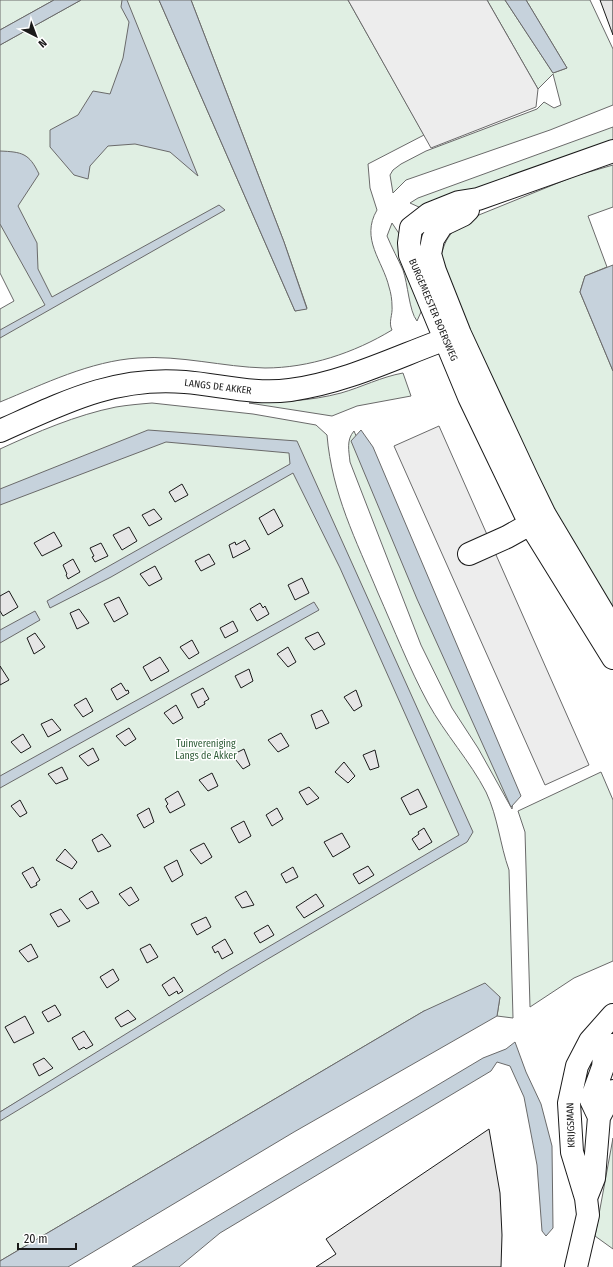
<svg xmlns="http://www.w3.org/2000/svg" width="613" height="1267" font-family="'Fira Sans Condensed',sans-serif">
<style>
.green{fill:#e0efe3;stroke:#6a6a6a}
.parking{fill:#ededed;stroke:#6a6a6a}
.water{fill:#c6d2dc;stroke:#6a6a6a}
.building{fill:#e6e6e6;stroke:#1a1a1a}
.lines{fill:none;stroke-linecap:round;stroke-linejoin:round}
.minor-casing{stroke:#1a1a1a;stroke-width:24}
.minor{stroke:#fff;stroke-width:22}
.labels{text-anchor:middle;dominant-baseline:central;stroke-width:3;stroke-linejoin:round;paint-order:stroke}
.street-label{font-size:10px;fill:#1a1a1a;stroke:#fff}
.park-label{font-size:10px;fill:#2b5a34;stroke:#fff}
</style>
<rect width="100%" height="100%" fill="#fff"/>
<path class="green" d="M0 0H54L0 30Z
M81 0H159L295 311 307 308 284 242 191 0H348L424 135 368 164 370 188 377 210C360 239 383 261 389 287 391 293 392 300 392 306 393 315 388 322 392 330 354 353 309 368 265 368 223 367 181 355 138 358 90 361 44 384 0 402V309L14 301 0 273V45Z
M487 0H505L553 73 567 68 526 0H590L613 49V105L550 130 406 180 393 193 390 175 393 170 401 164 426 151 537 109 544 102 554 108 561 105 553 74 538 89Z
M613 127V140L421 208 410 203 418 198Z
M613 165V207L588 216 607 267 585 276 580 292 613 371V615L557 522 440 264C443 241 449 232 469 219L575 176Z
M392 223 400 235 421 304V312L417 321C409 311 408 284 403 270 398 259 392 248 387 236Z
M403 373 411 396 357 406 332 416 249 403C280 402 311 401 341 393 362 387 381 377 403 373Z
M152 403 253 414 316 425 327 435C332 494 356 540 378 593 394 629 409 668 428 703 445 734 470 761 486 792 498 817 500 845 509 870L513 1018 497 1016 500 997 424 1011 0 1261V1116L146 1025 0 1112V449C37 432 76 415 116 407 128 405 140 404 152 403Z
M354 431 513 801 512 809 478 748 452 708 421 645 350 462C349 451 346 440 354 431Z
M601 772 613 800V961L574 978 530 1007 525 832 518 811Z
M613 1138V1249L595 1236Z"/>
<path class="parking" d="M348 0H487L538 89 536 107 431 148Z
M439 426 589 765 545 785 394 446Z"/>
<path class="water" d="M54 0H81L0 45V30Z
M122 0H127L198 176 170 152 135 144 108 146 90 166 88 179 74 175 50 147V130L78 115 93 91 110 94 123 58 129 22 121 7Z
M159 0H191L284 242 307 309 295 311Z
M505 0H526L567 68 553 73Z
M0 151C22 152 29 153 39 174L18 206 37 243 38 269 52 297 219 205 225 210 0 338V330L45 305 0 224Z
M613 265V371L580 292 585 276Z
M148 430 297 441 473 832 467 842 261 963 0 1121V1112L229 970 459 835 340 568 293 473 111 577 50 608 47 601 290 464 289 453 166 442 0 505V489Z
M361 430 373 447 521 796 511 807 417 599 351 441Z
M314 602 319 610 0 788V776Z
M35 611 40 620 0 643V630Z
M485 983 500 997 497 1016 294 1132 68 1267H0V1261L424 1011Z
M515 1042 526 1072 541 1104 552 1146 553 1228 546 1236 542 1231 537 1165 524 1097 510 1066 497 1062 491 1071 220 1233 179 1267H132L483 1058 506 1049Z"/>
<path class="building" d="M600 0H613V35Z
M182 484 188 495 175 502 169 492Z
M154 509 162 519 149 526 142 515Z
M274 509 283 526 268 535 259 518Z
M129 527 137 541 122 550 113 535Z
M54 532 62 546 42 556 34 543Z
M245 540 250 549 233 558 229 545 235 542 236 545Z
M101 543 108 556 95 562 92 557 94 556 90 548Z
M209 554 215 564 201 571 195 561Z
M73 559 80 572 68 579 66 575 67 574 63 565Z
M155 566 162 579 149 586 140 574Z
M302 578 309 593 295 600 288 585Z
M9 591 18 607 3 616 0 611V596Z
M119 597 128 614 114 622 104 604Z
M260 603 263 608 265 606 269 614 257 621 250 609Z
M79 609 89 623 77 629 70 613Z
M233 621 238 631 225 638 220 628Z
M318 632 325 644 314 650 305 638Z
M35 633 45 647 34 654 27 638Z
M192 640 199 653 189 659 180 647Z
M288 647 296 662 288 667 277 654Z
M160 657 169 671 151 681 143 667Z
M0 666 9 680 0 685Z
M249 669 253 681 241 688 235 676Z
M121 683 126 691 128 690 129 693 117 700 111 689Z
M203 688 209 699 204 702 205 704 198 708 191 694Z
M356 690 362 706 354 711 344 697Z
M86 698 93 711 83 717 74 705Z
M176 705 183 718 173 724 164 713Z
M322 710 329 723 316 729 311 715Z
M52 719 61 730 48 737 41 724Z
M129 728 136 739 125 746 116 736Z
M281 733 289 746 278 752 268 740Z
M23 734 31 747 21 753 11 742Z
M93 748 99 760 88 766 79 756Z
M244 749 250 765 243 769 232 755Z
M375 750 379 767 370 770 363 755Z
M344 762 355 776 348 783 335 772Z
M62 767 68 779 56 784 48 774Z
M212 773 218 786 208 791 199 780Z
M309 787 319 798 307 805 299 792Z
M418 789 427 807 410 815 401 798Z
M178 791 185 805 170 813 166 806 168 804 165 799Z
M20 800 27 813 20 817 11 806Z
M149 808 154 822 144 828 137 815Z
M277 808 283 819 272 826 266 815Z
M244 821 251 836 239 843 231 828Z
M424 828 432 842 419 850 412 839 419 834 418 832Z
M342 833 350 847 333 857 324 842Z
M102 834 111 846 98 852 92 840Z
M204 843 212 857 201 864 190 850Z
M65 849 77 862 72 869 56 860Z
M177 860 183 875 172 882 164 867Z
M368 866 374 875 359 884 353 874Z
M33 867 40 880 36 883 37 885 31 888 22 873Z
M293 867 298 877 286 883 281 874Z
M131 887 139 900 129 906 119 894Z
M92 891 99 903 87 909 79 899Z
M246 891 254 905 242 908 235 897Z
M316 894 324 906 304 918 296 907Z
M61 909 70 921 58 927 50 914Z
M206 917 211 927 197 935 191 924Z
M268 925 274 935 260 943 254 933Z
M225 939 233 953 222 959 218 951 215 953 212 947Z
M31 944 38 957 28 962 19 951Z
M150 944 158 957 147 963 140 949Z
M113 969 119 980 107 988 100 977Z
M174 977 183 991 178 994 177 991 169 996 162 985Z
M55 1005 61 1015 48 1022 42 1012Z
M128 1010 136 1019 121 1027 115 1018Z
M25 1016 34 1033 14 1043 5 1027Z
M84 1031 93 1045 86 1049 84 1047 79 1050 72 1038Z
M44 1058 53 1068 39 1076 33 1064Z
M489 1129 500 1193 502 1235 501 1267H316L336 1254 326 1239Z"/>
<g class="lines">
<g class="minor-casing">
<path id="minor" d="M613 151 478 199 459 202 429 214 411 228 409 243 410 255 469 397 530 524 613 658
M468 210 463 215 442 225 433 239 430 254 435 271 460 334 527 478 545 515 613 629
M0 431C63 403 114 376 185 382 221 385 254 395 290 390 350 382 404 353 460 334
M469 554 507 537 543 517
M599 1117 591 1100 603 1067 604 1057 613 1045
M586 1198 594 1178 599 1117 613 1091
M576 1267 588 1215 586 1198 572 1152 569 1103 577 1066 590 1041 613 1015"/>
</g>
<use href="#minor" class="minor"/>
</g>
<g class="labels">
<g class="street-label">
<text transform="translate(433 310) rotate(67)">BURGEMEESTER BOERSWEG</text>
<text transform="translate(218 387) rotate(7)">LANGS DE AKKER</text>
<text transform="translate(571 1125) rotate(-92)">KRIJGSMAN</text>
</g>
<g class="park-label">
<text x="206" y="744">Tuinvereniging<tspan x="206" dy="12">Langs de Akker</tspan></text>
</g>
</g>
<g transform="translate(36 36) rotate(138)" stroke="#ffffff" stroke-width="3" paint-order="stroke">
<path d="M0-3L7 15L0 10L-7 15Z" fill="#1a1a1a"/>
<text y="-6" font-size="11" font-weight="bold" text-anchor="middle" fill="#1a1a1a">N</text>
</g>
<path d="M18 1243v6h58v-6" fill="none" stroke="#1a1a1a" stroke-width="2"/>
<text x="24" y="1243" font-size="12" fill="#1a1a1a" stroke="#ffffff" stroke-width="3" paint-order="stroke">20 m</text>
</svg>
